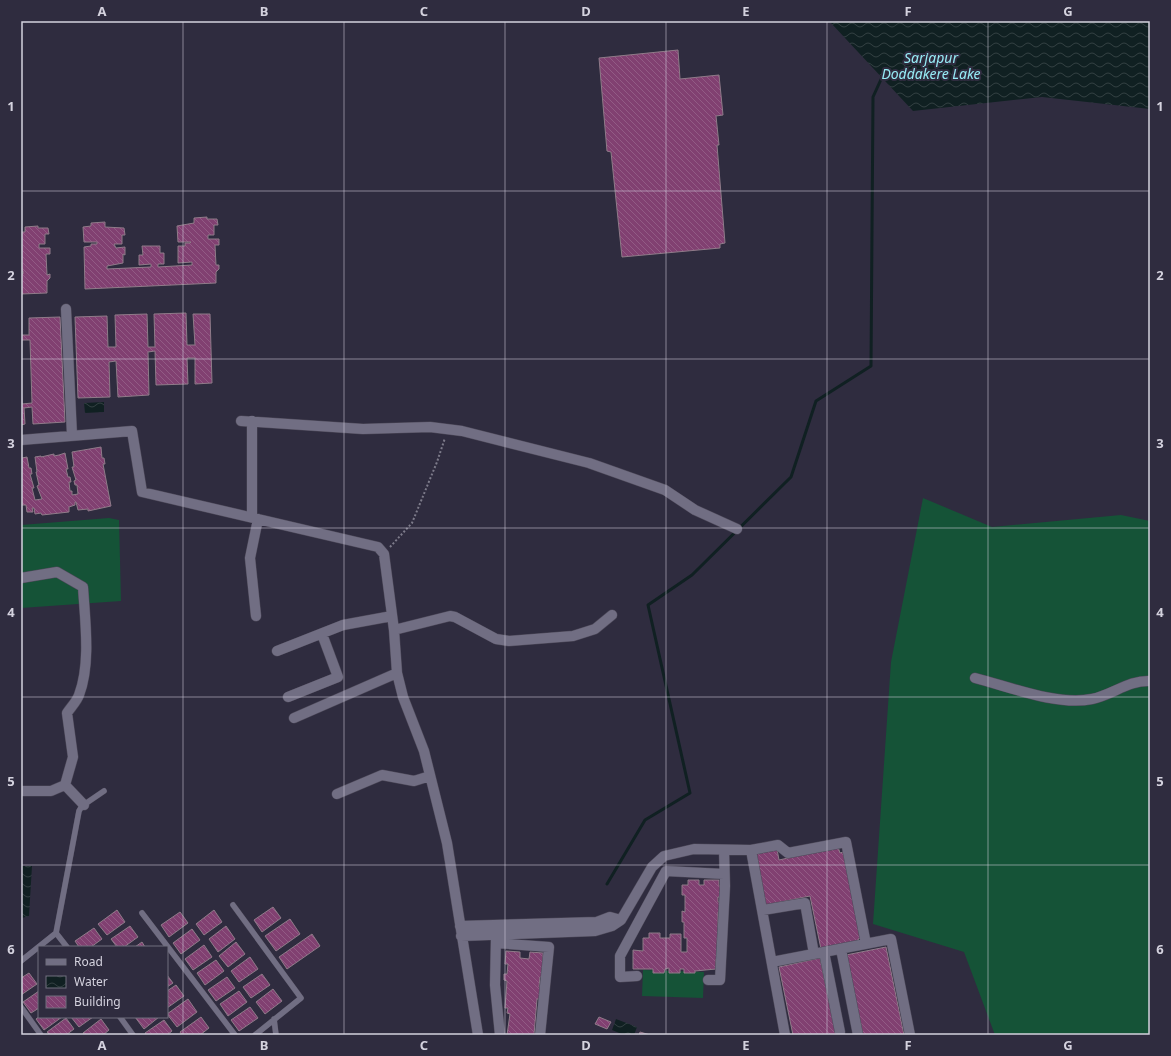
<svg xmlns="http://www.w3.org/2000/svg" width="1171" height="1056" font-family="'Noto Sans',sans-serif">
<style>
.grass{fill:#155337}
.water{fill:url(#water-waves)}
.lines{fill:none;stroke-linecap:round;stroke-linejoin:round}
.stream{stroke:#102022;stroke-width:3}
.building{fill:url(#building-back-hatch);stroke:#8f7b89}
.service-casing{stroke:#4d4959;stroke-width:6}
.minor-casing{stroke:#4d4959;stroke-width:11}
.path{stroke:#7d7b8a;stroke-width:2;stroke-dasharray:2 2;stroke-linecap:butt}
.service{stroke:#716e83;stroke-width:5.5}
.minor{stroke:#716e83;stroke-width:10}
.grid{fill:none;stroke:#d4d2de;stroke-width:1;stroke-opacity:0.55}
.labels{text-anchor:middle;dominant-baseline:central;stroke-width:4;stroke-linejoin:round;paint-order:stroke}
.water-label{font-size:14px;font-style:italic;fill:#97ecf6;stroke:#2f2c3f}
.neatline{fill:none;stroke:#d4d2de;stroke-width:1.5}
.grid-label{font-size:13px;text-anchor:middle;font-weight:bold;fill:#d4d2de}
</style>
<defs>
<pattern id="water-waves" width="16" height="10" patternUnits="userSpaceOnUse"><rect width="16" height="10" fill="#102022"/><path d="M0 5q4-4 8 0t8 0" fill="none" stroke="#324042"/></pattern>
<pattern id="building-back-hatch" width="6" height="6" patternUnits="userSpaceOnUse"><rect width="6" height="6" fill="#814071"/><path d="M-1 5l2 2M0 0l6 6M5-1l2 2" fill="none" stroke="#925b85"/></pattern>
</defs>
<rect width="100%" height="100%" fill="#2f2c3f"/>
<path class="grass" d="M923 498 992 527 1121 515 1150 521V1035H995L964 952 873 924 891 662Z
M109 518 119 520 121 601 21 608V525Z
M643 970 704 972 703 998 642 996Z"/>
<path class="water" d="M825 21H1150V109L1042 97 913 111 831 23Z
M104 402V412L85 413 84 403Z
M21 866H32L29 916 22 918Z
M616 1019 637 1027 634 1035H624L612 1030Z"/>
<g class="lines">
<path class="stream" d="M607 884 645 820 690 793 648 605 692 575 791 477 816 401 871 366 873 97 883 75"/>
</g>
<path class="building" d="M678 50 680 79 719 75 723 115 716 116 719 145H717L725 243 720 244V248L622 257 611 152 607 151 599 58Z
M207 217V219H217L218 225H214V235H208V239H219V245H215L216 265H219V269L216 272V283L85 289 84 247 91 246V244H97V242H84L83 227 91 226V223L105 222V227L124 228 125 235H122V244H114L116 248 125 247V255L123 254V263L107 266V269L151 267V264L139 265V255H143L142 246H160V253H164V264H158V267L192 265V262L178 263V246H185V243H190L191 242H178L177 226 194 223V218Z
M38 226V228H48L49 234H45V244H39V248H50V254H46L47 275 50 274V278L47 281V293L21 294V274H23V271H21V232H25V227Z
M186 313 187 345H195L193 314H210L212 383 195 384V358H187L188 384 156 385 155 351 148 352 149 395 118 397 116 361 109 362 110 397 78 398 75 317 107 316 108 347H116L115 315 147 314 148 347H155L154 314Z
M60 317 65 422 33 424 32 407 24 408 25 424 21 425V386L22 404 32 403 30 340H21V335H29V318Z
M101 447 102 458H104L105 464H103L111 506 88 511V509L78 510 76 502H75V505L69 507V512L42 515 41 513 35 514 34 508H32L33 512H27L26 505H21L22 458 27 457 29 468H31L32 474H30L34 488H32L35 500 42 499 37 486 39 485 36 472H37L35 457 41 456V457L54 454V456L59 455 65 453 68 469H66L68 477H70L71 482H69L70 491H72V495L78 494 77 485H75L74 481 76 480 72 467H74L72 452Z
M838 847 840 853 843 852 861 938 858 939 859 943 821 949 810 896 766 905 755 854 777 849 779 860Z
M688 880H699V885H704V880H719V886H721V897H718V902H721V912H718V928L721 939H717L719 959H716V969L695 971V973H684V969H680V973H669V968L665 969 664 973H653V969H633V950L643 951V938H649V933H660V938H670V934H681V952H687V938H684V922H682V911L685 912V895H682V885H688Z
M273 907 281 918 262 932 254 920Z
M117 910 125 922 107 935 98 924Z
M214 910 222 922 204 935 196 924Z
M180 912 188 923 169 937 161 925Z
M290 919 300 934 276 951 265 936Z
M130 926 138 937 124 947H117L111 939Z
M226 926 235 939 218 952 209 939Z
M94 928 102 939 91 947H79L75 941Z
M192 929 200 940 181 954 173 943Z
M312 934 320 946 287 969 279 957Z
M142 942 145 947H135Z
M236 942 245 954 228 967 219 956Z
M204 945 212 957 193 970 185 959Z
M886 947 904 1035H863L846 955Z
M506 951 520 952V958L529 959 530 952 543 953V977H540L539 987H542V999H537L534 1035H507L510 1014 507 1013 508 1008H505L507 981 504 980V974H507L508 964H505Z
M250 957 258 969 239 982 231 971Z
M820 958 836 1035H793L779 967Z
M216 960 224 971 205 985 197 973Z
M29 973 37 984 21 995V978Z
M262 974 270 985 251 998 243 987Z
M167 975 173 983 167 987Z
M227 977 235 988 216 1001 208 990Z
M176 985 184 996 167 1008V991Z
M273 989 282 1001 265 1014 256 1002Z
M39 991V1008L31 1013 23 1002Z
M239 991 247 1002 228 1016 220 1004Z
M188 999 197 1012 177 1027 167 1014Z
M250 1007 258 1018 239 1031 231 1020Z
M39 1017H62L44 1030 36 1019Z
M71 1017H93L79 1027Z
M135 1017H159L144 1029Z
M201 1017 209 1028 200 1035H182L180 1032Z
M599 1017 611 1022 607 1029 595 1024Z
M66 1018 74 1029 66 1035H50L47 1032Z
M101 1019 109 1030 103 1035H84L83 1033Z
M164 1020 172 1031 167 1035H146L145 1033Z
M640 1032 650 1035H639Z"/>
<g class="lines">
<g class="service-casing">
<path id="service" d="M233 905 301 998 255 1035
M142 913 235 1035
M56 933 67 947
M21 961 56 933 79 811 82 806 104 791
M21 1007 41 1035
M120 1017 133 1035
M274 1019 276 1035"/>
</g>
<g class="minor-casing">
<path id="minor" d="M66 309 72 435
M241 421 363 429 430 427 462 431 589 463 665 490 695 510 737 529
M252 421V517
M21 440 132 431 142 492 378 547 384 554 394 630 397 673 403 697 424 751 447 843 478 1035
M21 578 57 572 83 587C85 620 91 664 79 695 77 701 71 707 67 713L73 757 65 785 51 791H21
M256 616 250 558 258 519
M394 630 450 616 455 617 496 639 509 641 573 636 595 629 612 615
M277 651 343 625 392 616
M975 678C1010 687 1057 706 1092 699 1112 695 1129 680 1150 681
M288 697 338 677 322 634
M294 718 397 673
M65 785 84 805
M337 794 382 775 414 781 430 776
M751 850 785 1035
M763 910 805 903 814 954
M621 920 652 867 664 856 694 849 751 850 778 845 788 853 846 842 866 944
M460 926 597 922 610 917 621 920 612 926 595 931 461 936
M496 936 495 985 500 1035
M496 943 549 947 540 1035
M841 949 858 1035
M824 952 840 1032
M772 962 891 939 910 1035
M637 976 620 977V956L666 871 724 874
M708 980H720L725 886 724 850"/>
</g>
<path class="path" d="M390 547 412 523 437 462 445 438"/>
<use href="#service" class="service"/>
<use href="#minor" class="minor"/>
</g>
<path class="grid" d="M183 21V1035M344 21V1035M505 21V1035M666 21V1035M827 21V1035M988 21V1035M21 191H1150M21 359H1150M21 528H1150M21 697H1150M21 865H1150"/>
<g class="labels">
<g class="water-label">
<text x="931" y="57">Sarjapur<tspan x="931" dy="16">Doddakere Lake</tspan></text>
</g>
</g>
<rect width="1171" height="1056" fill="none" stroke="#2f2c3f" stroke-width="44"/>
<rect x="38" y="946" width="130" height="72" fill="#2f2c3f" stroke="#716e7f"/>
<rect x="46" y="959" width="20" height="6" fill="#716e83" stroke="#716e7f"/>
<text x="74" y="966" font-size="12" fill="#d4d2de">Road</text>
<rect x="46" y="976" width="20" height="12" fill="url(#water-waves)" stroke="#716e7f"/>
<text x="74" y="986" font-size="12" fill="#d4d2de">Water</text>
<rect x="46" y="996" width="20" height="12" fill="url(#building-back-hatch)" stroke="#716e7f"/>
<text x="74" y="1006" font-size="12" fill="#d4d2de">Building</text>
<rect x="22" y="22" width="1127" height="1012" class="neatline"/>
<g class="grid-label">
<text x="102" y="16">A</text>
<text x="264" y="16">B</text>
<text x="424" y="16">C</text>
<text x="586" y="16">D</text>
<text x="746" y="16">E</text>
<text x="908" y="16">F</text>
<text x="1068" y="16">G</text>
<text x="11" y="111">1</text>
<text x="1160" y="111">1</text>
<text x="11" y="280">2</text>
<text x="1160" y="280">2</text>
<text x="11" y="448">3</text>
<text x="1160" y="448">3</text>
<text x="11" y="617">4</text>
<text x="1160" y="617">4</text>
<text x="11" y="786">5</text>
<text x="1160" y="786">5</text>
<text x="11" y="954">6</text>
<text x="1160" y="954">6</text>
<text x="102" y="1050">A</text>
<text x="264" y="1050">B</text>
<text x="424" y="1050">C</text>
<text x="586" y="1050">D</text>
<text x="746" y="1050">E</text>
<text x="908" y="1050">F</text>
<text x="1068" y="1050">G</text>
</g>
</svg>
